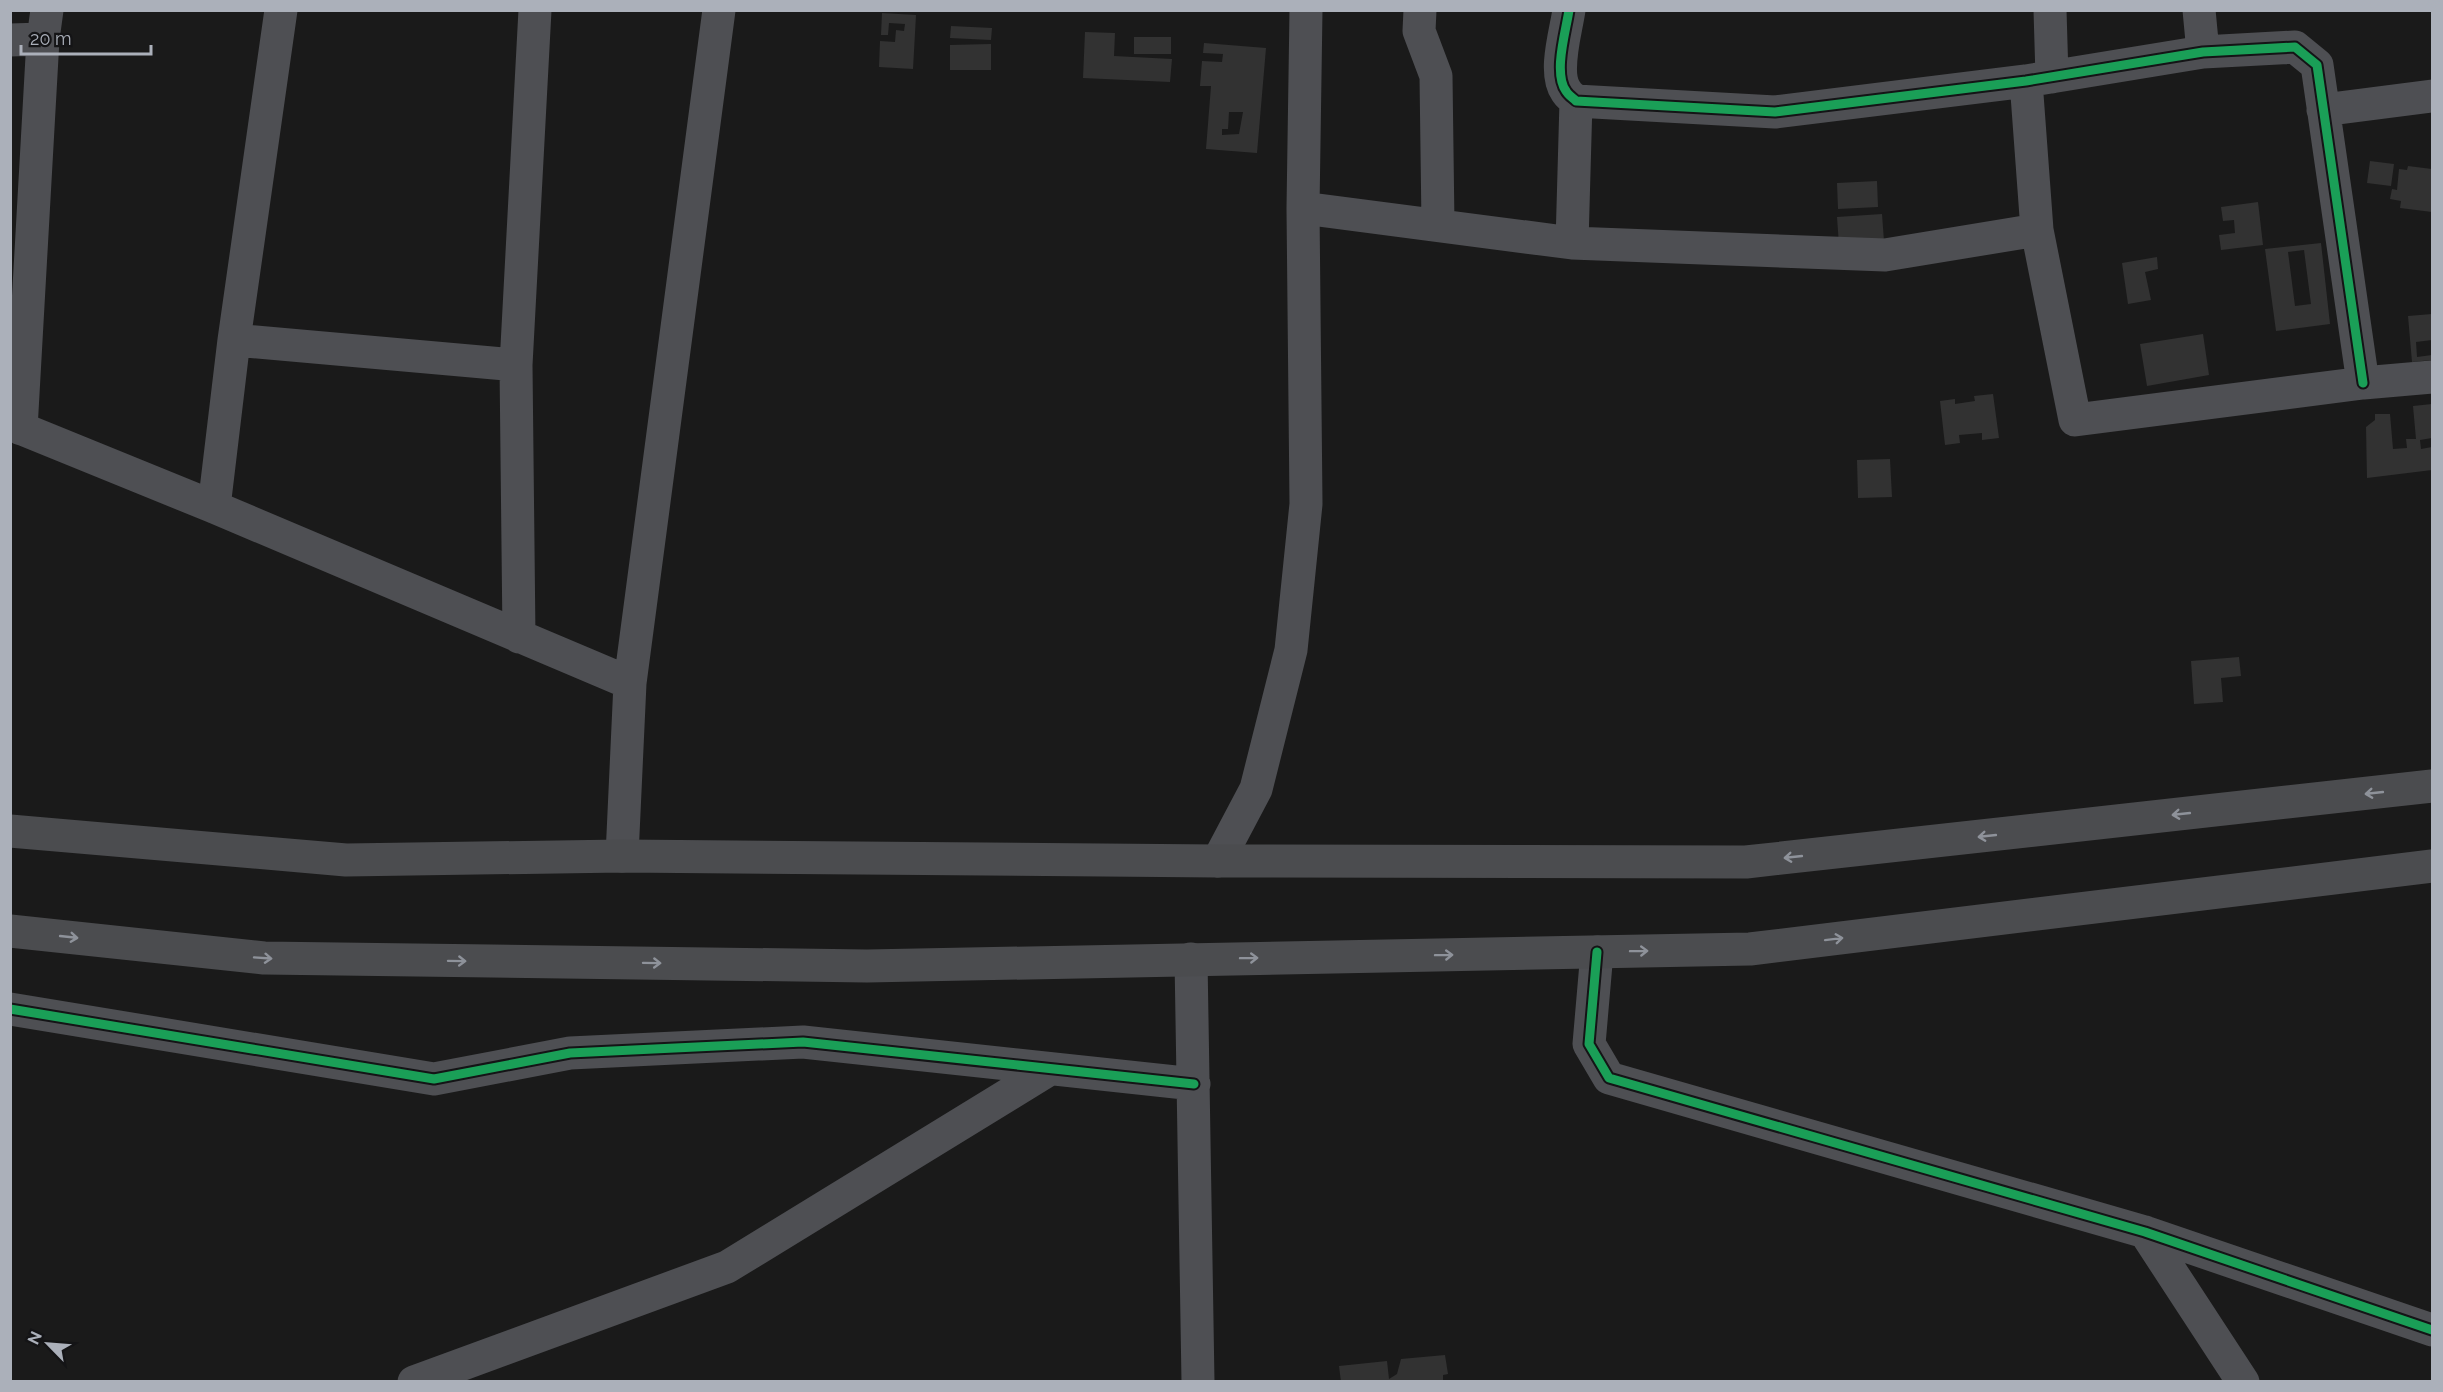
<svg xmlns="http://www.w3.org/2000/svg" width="2443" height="1392" font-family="Raleway,sans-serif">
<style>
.building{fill:#323232;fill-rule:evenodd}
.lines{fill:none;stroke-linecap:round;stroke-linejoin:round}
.minor{stroke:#4e4f53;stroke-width:33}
.major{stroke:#4b4c4f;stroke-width:33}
.cycleway-casing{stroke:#141416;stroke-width:13}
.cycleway{stroke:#1a9f57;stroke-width:9}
.oneway{stroke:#8e929a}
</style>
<rect width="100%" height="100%" fill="#1a1a1a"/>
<path class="building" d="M882 13 916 15 913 69 879 67 880 41 895 42 896 30 904 31 905 24 889 23 888 35H881Z
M951 26 992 28 991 40 950 38Z
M1085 32 1115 33 1114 56 1172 59 1170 82 1083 78Z
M1134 37H1171V54H1134Z
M1204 43 1266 48 1257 153 1206 149 1211 86H1200L1202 61 1222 62 1223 54 1203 53ZM1229 112H1243L1239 134 1222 135V129H1228Z
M991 44V70H950V45Z
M2370 161 2394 164 2391 186 2367 183Z
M2408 166 2432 169V212L2400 208 2401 201 2390 199 2392 189 2397 190 2399 169 2407 170Z
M1877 181 1878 207 1838 209 1837 183Z
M2258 202 2263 245 2221 250 2219 235 2235 233 2234 220 2223 221 2221 207Z
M1882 214 1884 241 1839 245 1837 217Z
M2321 243 2330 324 2276 331 2265 249ZM2304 250 2311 304 2295 306 2288 252Z
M2157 257 2158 269 2145 272 2151 300 2128 304 2122 263Z
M2432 314V340L2416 342 2417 357 2432 355V360L2412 362 2408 316Z
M2203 334 2209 375 2147 386 2140 344Z
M1993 394 1999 438 1982 440V433L1959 435 1960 443 1945 445 1940 401 1955 399V404L1975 401 1974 396Z
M2432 404V438L2420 440 2421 449 2432 447V470L2367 478 2366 427 2375 420V414H2390L2393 449 2407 448 2406 439H2416L2413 406Z
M1890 459 1892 497 1858 498 1857 460Z
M2239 657 2241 676 2221 678 2223 702 2194 704 2191 661Z
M1445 1355 1448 1374 1443 1375V1382H1341L1339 1366 1387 1361 1389 1379 1397 1374 1401 1359Z"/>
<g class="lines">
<path class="minor" d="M1420 10 1419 31 1436 76 1438 225
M1569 10C1566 31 1553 73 1566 91 1568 95 1573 98 1576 101L1775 112 2026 81 2203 52 2295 47 2317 65 2363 383
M2050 10 2052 77
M2199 10 2203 52
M10 40 43 39
M2026 81 2037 230 2075 420 2363 383 2432 377
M2323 110 2432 96
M1303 208 1572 243 1885 255 2037 230
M1572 243 1576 101
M234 340 516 365
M10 424 214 507 630 683 622 856
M21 429 43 39 47 10
M214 507 234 340 281 10
M519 637 516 365 535 10
M630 683 719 10
M1218 861 1256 789 1291 650 1306 504 1303 208 1306 10
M1597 952 1589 1044 1609 1078 2145 1232 2432 1330
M1191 959 1198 1382
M10 1009 434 1079 570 1053 803 1042 1194 1084
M2145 1232 2243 1382
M414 1382 727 1267 1050 1069"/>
<path class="major" d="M10 831 346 860 622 856 1218 861 1746 862 2432 786
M10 931 264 958 867 966 1750 949 2432 866"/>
<g class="cycleway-casing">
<path id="cycleway" d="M1569 10C1566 31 1553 73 1566 91 1568 95 1573 98 1576 101L1775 112 2026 81 2203 52 2295 47 2317 65 2363 383
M1597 952 1589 1044 1609 1078 2145 1232 2432 1330
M10 1009 434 1079 570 1053 803 1042 1194 1084"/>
</g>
<use href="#cycleway" class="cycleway"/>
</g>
<defs><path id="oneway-shaft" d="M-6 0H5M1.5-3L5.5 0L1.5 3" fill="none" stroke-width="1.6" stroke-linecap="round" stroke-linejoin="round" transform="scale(1.5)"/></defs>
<g class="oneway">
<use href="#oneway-shaft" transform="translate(2374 793) rotate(174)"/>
<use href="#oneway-shaft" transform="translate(2181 814) rotate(174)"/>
<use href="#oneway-shaft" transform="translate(1987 836) rotate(174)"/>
<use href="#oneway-shaft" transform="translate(1793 857) rotate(174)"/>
<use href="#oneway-shaft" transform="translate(69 937) rotate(6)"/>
<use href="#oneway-shaft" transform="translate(1834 939) rotate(-7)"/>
<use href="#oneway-shaft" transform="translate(1639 951) rotate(-1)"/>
<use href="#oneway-shaft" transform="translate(1444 955) rotate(-1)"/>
<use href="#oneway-shaft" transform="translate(263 958) rotate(4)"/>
<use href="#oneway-shaft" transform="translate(1249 958) rotate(-1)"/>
<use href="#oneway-shaft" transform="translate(457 961) rotate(1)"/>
<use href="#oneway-shaft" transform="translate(652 963) rotate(1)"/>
</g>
<rect width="2443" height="1392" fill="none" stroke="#abb0ba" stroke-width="24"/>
<g transform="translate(48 1344) rotate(295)" stroke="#141416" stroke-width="4.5" paint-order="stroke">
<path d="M0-4.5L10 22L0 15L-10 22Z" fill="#abb0ba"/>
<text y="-9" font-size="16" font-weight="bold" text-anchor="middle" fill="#abb0ba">N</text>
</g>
<path d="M21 45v9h130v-9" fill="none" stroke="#abb0ba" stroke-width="3"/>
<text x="30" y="45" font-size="18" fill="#abb0ba" stroke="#141416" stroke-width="4.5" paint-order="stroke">20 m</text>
</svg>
